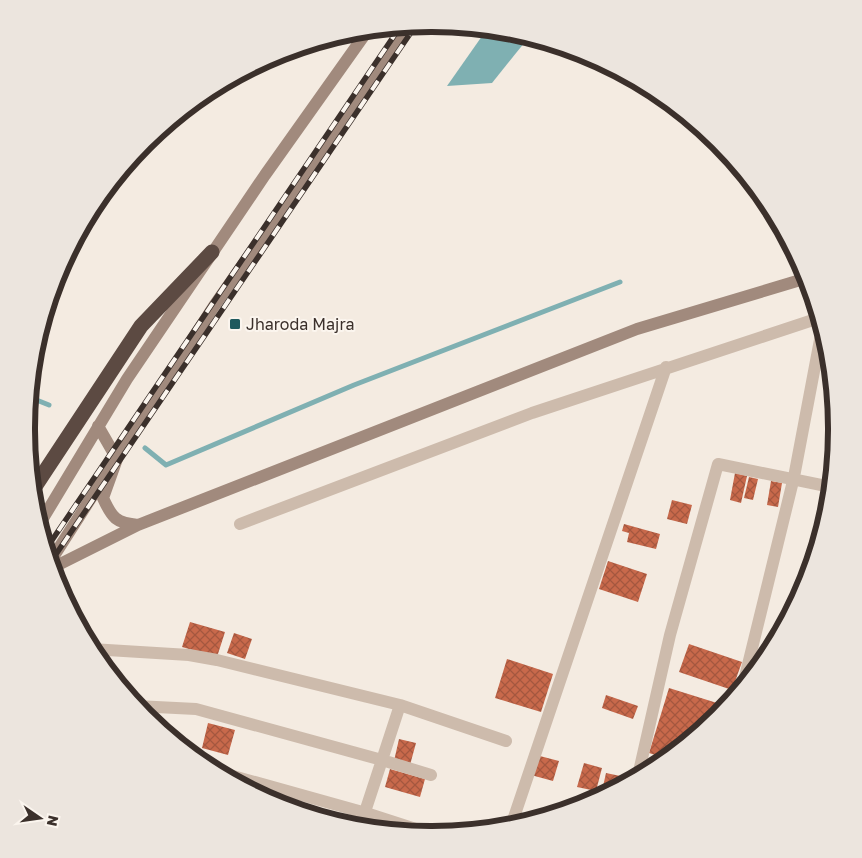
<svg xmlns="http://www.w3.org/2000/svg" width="862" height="858" font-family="'Golos Text',sans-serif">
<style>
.water{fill:#7fb0b2}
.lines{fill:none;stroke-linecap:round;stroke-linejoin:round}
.stream{stroke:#7fb0b2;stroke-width:5}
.building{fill:url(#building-cross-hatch)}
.street{stroke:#cdbbac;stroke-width:12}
.secondary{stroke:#a18a7d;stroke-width:12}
.highway{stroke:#5c4a42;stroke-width:15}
.rail-casing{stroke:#3b302b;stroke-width:5.5}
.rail{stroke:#fbf5ee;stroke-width:4;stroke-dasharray:11;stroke-linecap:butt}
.poi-dot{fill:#1f5a5e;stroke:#fbf5ee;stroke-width:2}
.labels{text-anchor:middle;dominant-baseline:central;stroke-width:4;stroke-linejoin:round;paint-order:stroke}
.poi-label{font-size:16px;fill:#3b302b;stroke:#fbf5ee;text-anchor:start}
.rim{fill:none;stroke:#3b302b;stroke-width:6}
</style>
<defs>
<pattern id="building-cross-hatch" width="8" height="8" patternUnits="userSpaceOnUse" patternTransform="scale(1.25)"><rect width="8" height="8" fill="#c8694b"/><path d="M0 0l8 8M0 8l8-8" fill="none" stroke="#a4573f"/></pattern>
</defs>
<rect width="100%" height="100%" fill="#f4ebe1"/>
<path class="water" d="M487 29 510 32 529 37 492 83 447 86Z"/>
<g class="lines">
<path class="stream" d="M29 397 49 405
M145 448 166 465 354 385 620 282"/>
</g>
<path class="building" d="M735 473 747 476 741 503 730 500Z
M749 477 758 479 753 500 744 498Z
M771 481 782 483 778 507 767 505Z
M672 500 692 505 687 524 667 519Z
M624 524 660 534 656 549 627 542 629 533 622 531Z
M608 561 647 574 638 602 599 589Z
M190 622 225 632 217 657 182 647Z
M234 633 252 639 245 659 227 653Z
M689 644 742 662 732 690 679 672Z
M507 659 553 674 541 712 495 698Z
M669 688 717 703 711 721 665 758 649 753Z
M606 695 638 706 633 719 602 708Z
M208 723 235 730 228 755 202 748Z
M399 739 416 743 410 765 394 761Z
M536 755 559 761 553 781 531 775Z
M584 763 602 768 596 791 577 787Z
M390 769 425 779 420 797 385 787Z
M606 773 625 777 623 784 607 792 602 791Z"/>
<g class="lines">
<path class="street" d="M240 524 532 413 819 318
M91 649 189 655 217 660 400 705 506 741
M743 685 794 477 822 329
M136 706 196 709 382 760 400 705
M215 771 366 813 431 834
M638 776 670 635 718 464 831 487
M511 826 666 367
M360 827 382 760 431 775"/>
<path class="secondary" d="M98 426 117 459 103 498C112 518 116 523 138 525
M39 525 127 379 265 175 368 30
M50 562 214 306 410 26
M52 568 138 525 637 329 807 278"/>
<path class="highway" d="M32 491 141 326 212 252"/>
<g class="rail-casing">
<path id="rail" d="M46 549 400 27
M50 563 416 25"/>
</g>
<use href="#rail" class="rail"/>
</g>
<rect class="poi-dot" x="229" y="318" width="12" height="12" rx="2.5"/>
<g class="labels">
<g class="poi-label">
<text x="246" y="324">Jharoda Majra</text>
</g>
</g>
<path d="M0 0H862V858H0ZM431 32H432A396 396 0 0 1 828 428V430A396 396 0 0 1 432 826H431A396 396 0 0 1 35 430V428A396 396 0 0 1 431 32Z" fill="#ece5de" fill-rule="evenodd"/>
<path class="rim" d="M431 32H432A396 396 0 0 1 828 428V430A396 396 0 0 1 432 826H431A396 396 0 0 1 35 430V428A396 396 0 0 1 431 32Z"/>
<g transform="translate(40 818) rotate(103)" stroke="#fbf5ee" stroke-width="4" paint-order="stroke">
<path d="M0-4L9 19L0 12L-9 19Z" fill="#3b302b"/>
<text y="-8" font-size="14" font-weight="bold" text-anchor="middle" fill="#3b302b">N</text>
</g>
</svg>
